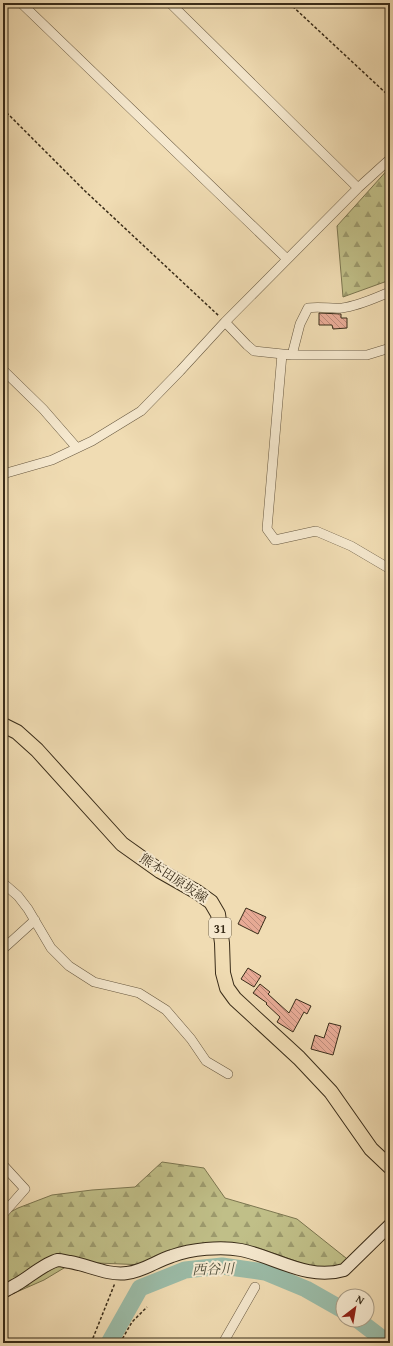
<svg xmlns="http://www.w3.org/2000/svg" width="393" height="1346" font-family="'Gentium Book Plus','Noto Serif JP',serif">
<style>
.forest{fill:url(#forest-firs);stroke:#7c7650}
.lines{fill:none;stroke-linecap:round;stroke-linejoin:round}
.river{stroke:#9bbca8;stroke-width:17}
.building{fill:url(#building-back-hatch);stroke:#392c19}
.street-casing{stroke:#675840;stroke-width:10}
.secondary-casing{stroke:#392c19;stroke-width:14}
.primary-casing{stroke:#392c19;stroke-width:16}
.path{stroke:#392c19;stroke-width:1.5;stroke-dasharray:3 2;stroke-linecap:butt}
.street{stroke:#f5e8ce;stroke-width:9}
.secondary{stroke:#f5e8ce;stroke-width:12}
.primary{stroke:#f0dcb3;stroke-width:14}
.labels{text-anchor:middle;dominant-baseline:central;stroke-width:4;stroke-linejoin:round;paint-order:stroke}
.shield{fill:#f5e8ce;stroke:#71644f;stroke-width:1}
.shield-label{font-size:12px;font-weight:bold;fill:#392c19}
.street-label{font-size:13px;fill:#392c19;stroke:#f5e8ce}
.water-label{font-size:14px;font-style:italic;fill:#52503d;stroke:#f5e8ce}
</style>
<defs>
<pattern id="forest-firs" width="22" height="20" patternUnits="userSpaceOnUse"><rect width="22" height="20" fill="#c0bf88"/><path d="M5 1l3.5 6h-7zM16 11l3.5 6h-7z" fill="#9d9b6e"/></pattern>
<pattern id="building-back-hatch" width="6" height="6" patternUnits="userSpaceOnUse"><rect width="6" height="6" fill="#e8ab96"/><path d="M-1 5l2 2M0 0l6 6M5-1l2 2" fill="none" stroke="#bd8b7a"/></pattern>
</defs>
<rect width="100%" height="100%" fill="#f0dcb3"/>
<filter id="stains"><feTurbulence type="fractalNoise" baseFrequency=".005" numOctaves="4"/><feColorMatrix values="0 0 0 0 .2 0 0 0 0 .09 0 0 0 0 .02 0 0 0 .5 -.17"/></filter>
<radialGradient id="worn" r=".72"><stop offset=".6" stop-color="#630" stop-opacity="0"/><stop offset="1" stop-color="#630" stop-opacity=".3"/></radialGradient>
<path class="forest" d="M390 167V280L343 297 337 226Z
M162 1162 204 1168 225 1198 297 1219 351 1262 338 1272 307 1265 256 1247 175 1257 145 1265 74 1262 44 1280 3 1298V1216L18 1208 52 1195 92 1190 135 1187Z"/>
<g class="lines">
<path class="river" d="M358 1320 388 1343
M109 1343 140 1288 185 1270 222 1266 265 1272 306 1289 343 1310"/>
</g>
<path class="building" d="M319 313 341 314V318H347V328L333 329 332 325H319Z
M246 908 266 917 258 934 238 924Z
M248 968 261 976 254 987 241 979Z
M260 984 270 992 268 994 289 1013 296 999 311 1006 307 1014 304 1012 293 1032 277 1022 280 1017 266 1004 267 1003 253 993Z
M329 1023 341 1026 333 1055 311 1049 315 1035 324 1038Z"/>
<g class="lines">
<g class="street-casing">
<path id="street" d="M21 3 287 259
M358 188 390 159
M225 322 247 345 254 351 292 355 300 324 308 308C320 306 331 309 342 308 359 306 375 298 390 292
M282 354 267 529 275 540 316 531 351 546 390 569
M292 355H367L390 348
M3 370 43 409 77 448
M3 474 52 460 92 441 141 411 180 371 225 322 358 188 170 3
M3 883 18 896 28 909 51 948 69 966 94 982 139 993 166 1010 191 1039 206 1061 228 1074
M3 949 35 920
M3 1165 25 1189 3 1214
M223 1343 255 1287"/>
</g>
<g class="secondary-casing">
<path id="secondary" d="M3 1292C8 1289 14 1286 19 1283 29 1277 47 1262 58 1260 62 1260 67 1262 70 1262 88 1265 109 1276 127 1273 144 1271 156 1261 172 1256 191 1249 221 1246 241 1250 275 1257 308 1281 344 1270L390 1225"/>
</g>
<g class="primary-casing">
<path id="primary" d="M3 725 17 732 37 750 122 844 160 871 197 892 211 902 218 914 222 943 223 973 227 988 235 999 299 1058 331 1092 371 1149 390 1167"/>
</g>
<path class="path" d="M289 3 390 97
M3 109 85 191 219 316
M91 1343 115 1283
M120 1343 132 1322 147 1307"/>
<use href="#street" class="street"/>
<use href="#secondary" class="secondary"/>
<use href="#primary" class="primary"/>
</g>
<g class="labels">
<rect class="shield" x="209" y="918" width="22" height="20" rx="3"/>
<g class="shield-label">
<text x="220" y="928">31</text>
</g>
<g class="street-label">
<text transform="translate(174 878) rotate(33)">熊本田原坂線</text>
</g>
<g class="water-label">
<text transform="translate(213 1269) rotate(-2)">西谷川</text>
</g>
</g>
<rect width="393" height="1346" fill="none" stroke="#f0dcb3" stroke-width="16"/>
<rect x="4" y="4" width="385" height="1338" fill="none" stroke="#392c19" stroke-width="2"/>
<rect x="8" y="8" width="377" height="1330" fill="none" stroke="#392c19"/>
<g transform="translate(355 1308) rotate(31)"><circle r="19" fill="#f5e8ce" stroke="#aa9d86"/>
<path d="M0-3L7 15L0 10L-7 15Z" fill="#8f2418"/>
<text y="-6" font-size="11" font-weight="bold" text-anchor="middle" fill="#392c19">N</text>
</g>
<rect width="100%" height="100%" filter="url(#stains)"/>
<rect width="100%" height="100%" fill="url(#worn)"/>
</svg>
